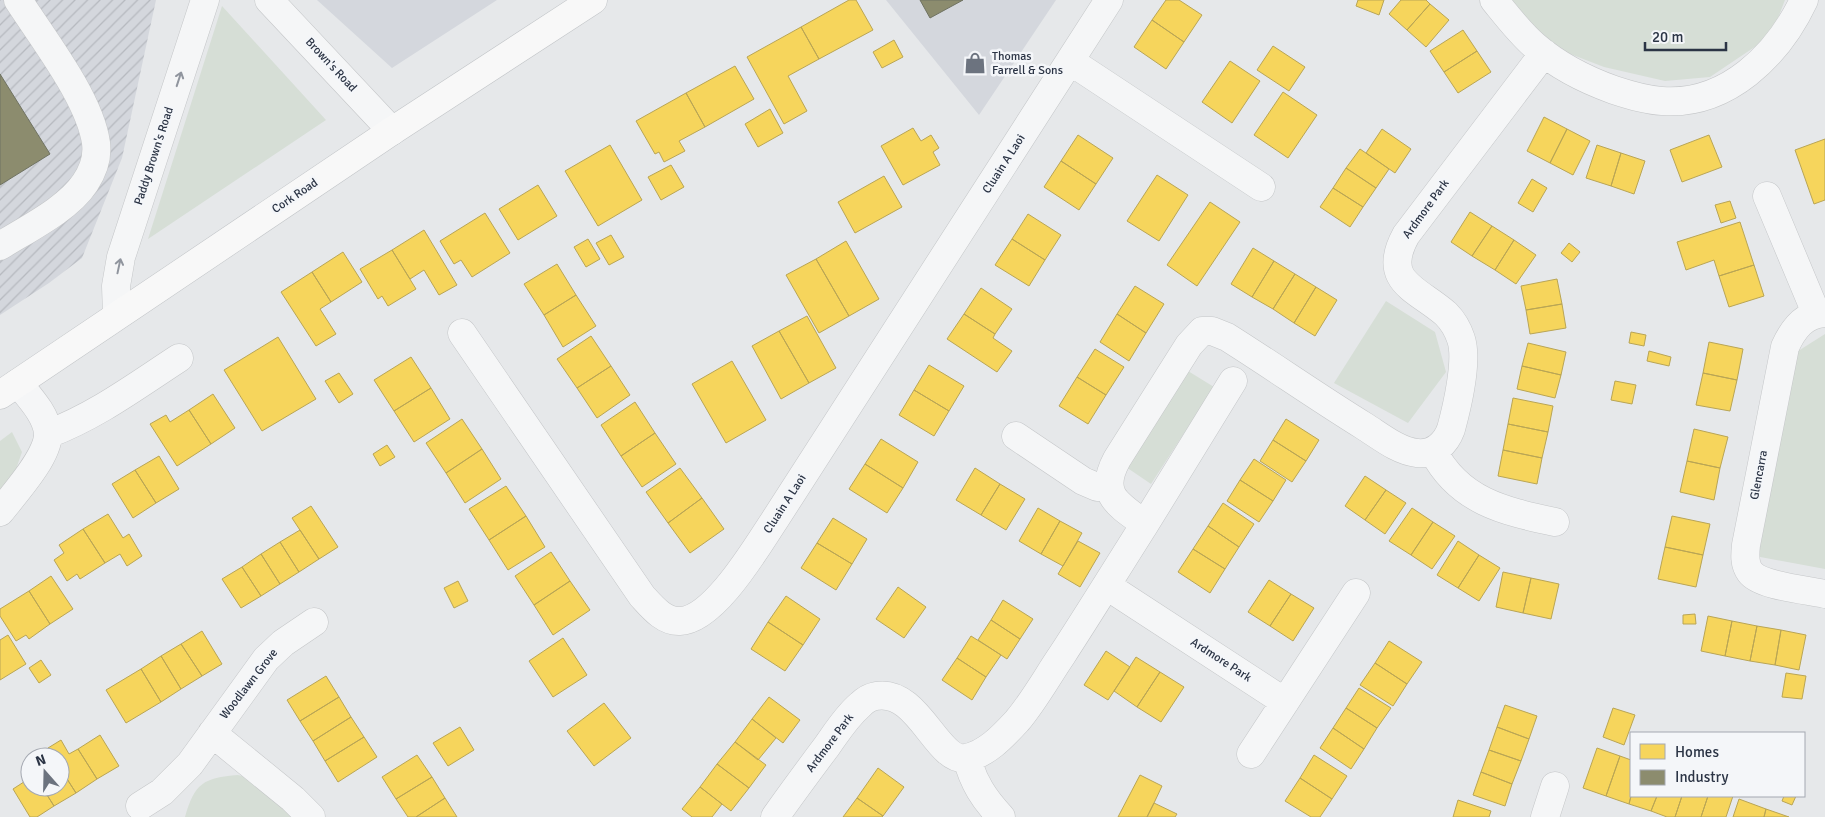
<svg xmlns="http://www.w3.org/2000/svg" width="1825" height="817" font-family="Signika,sans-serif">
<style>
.built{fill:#d4d7dd}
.industrial{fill:url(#industrial-furrows)}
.grass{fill:#d6ded6}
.homes{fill:#f6d55c;stroke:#b9a555}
.industry{fill:#8c8c6e;stroke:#6f7262}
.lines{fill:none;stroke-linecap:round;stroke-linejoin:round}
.minor-casing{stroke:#c4c6c8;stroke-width:29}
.major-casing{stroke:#c2c5c8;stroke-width:29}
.minor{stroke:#f5f6f7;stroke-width:28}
.major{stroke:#f8f8f8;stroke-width:28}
.oneway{stroke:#90959e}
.labels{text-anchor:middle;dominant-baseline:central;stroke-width:5;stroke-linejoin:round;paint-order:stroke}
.poi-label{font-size:12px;fill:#2b3445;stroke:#f4f6f9;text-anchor:start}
.street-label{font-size:12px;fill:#2b3445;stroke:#f4f6f9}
</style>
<defs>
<pattern id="industrial-furrows" width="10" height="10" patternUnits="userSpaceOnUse" patternTransform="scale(1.25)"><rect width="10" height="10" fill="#d4d7dd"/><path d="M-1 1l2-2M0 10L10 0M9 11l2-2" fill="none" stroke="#b6b9bf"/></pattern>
</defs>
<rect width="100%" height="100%" fill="#e6e8ea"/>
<path class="built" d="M317 0H497L392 68Z
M886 0H1056L979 115Z"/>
<path class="industrial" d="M0 0H156L122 158 82 258 49 283 0 315Z"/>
<path class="grass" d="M1511 0H1785L1771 36 1710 77 1665 81 1604 67 1547 45Z
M222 6 326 120 148 239Z
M1386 301 1435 332 1446 372 1408 423 1334 383Z
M1825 334V569L1755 556 1795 353Z
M1188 371 1214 387 1151 484 1126 467Z
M12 432 22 452 15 472 0 491V441Z
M238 775 257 780 296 817H185C195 783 203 778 238 775Z"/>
<path class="homes" d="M849 0H856L873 30 819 59 801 27Z
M1166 0H1179L1202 15 1184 42 1152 20Z
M1358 0H1384L1379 15 1356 6Z
M1401 0H1426L1430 4 1407 30 1389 14Z
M1430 4 1449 20 1426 47 1407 30Z
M1152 20 1184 42 1166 69 1134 47Z
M801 27 819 59 788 76 807 111 784 124 747 57Z
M1463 30 1477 51 1444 72 1430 51Z
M894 40 903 57 882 68 873 52Z
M1273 46 1305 67 1289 91 1257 70Z
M1477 51 1491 72 1458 93 1444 72Z
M1230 61 1260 81 1232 123 1202 102Z
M735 66 754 99 705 127 686 93Z
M1283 92 1317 115 1288 158 1254 135Z
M686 93 705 127 679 141 685 151 664 162 659 152 655 154 636 121Z
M770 109 783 133 758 147 745 124Z
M1544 117 1567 129 1550 163 1527 151Z
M913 128 921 141 931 135 939 148 933 152 940 165 903 185 881 146Z
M1382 129 1411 149 1395 173 1366 153Z
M1567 129 1590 141 1573 175 1550 163Z
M1078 135 1113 158 1096 184 1061 161Z
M1709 135 1722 167 1682 182 1670 150Z
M1825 139V200L1814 204 1795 150Z
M610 145 642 200 598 226 565 171Z
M1597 145 1621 153 1611 186 1586 178Z
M1360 149 1389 169 1376 188 1346 168Z
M1621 153 1645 161 1634 194 1611 186Z
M1061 161 1096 184 1079 210 1044 187Z
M671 165 684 187 661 200 648 177Z
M1346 168 1376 188 1363 207 1333 188Z
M1157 175 1188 195 1159 241 1127 221Z
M884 176 902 207 855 233 838 202Z
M1532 179 1547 188 1533 212 1518 203Z
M538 185 557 216 518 240 499 209Z
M1333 188 1363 207 1350 227 1320 207Z
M1730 201 1736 218 1721 223 1715 205Z
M1210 202 1240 222 1197 286 1167 265Z
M1470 212 1492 226 1472 256 1451 242Z
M485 213 510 253 472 277 461 260 454 264 440 241Z
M1028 214 1061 235 1045 260 1012 239Z
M1740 222 1754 265 1719 276 1714 260 1686 270 1677 242Z
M1492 226 1514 240 1495 270 1472 256Z
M424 230 457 285 439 295 424 270 410 279 392 250Z
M611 235 624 257 609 265 596 243Z
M588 239 600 259 586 267 574 247Z
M1012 239 1045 260 1029 286 995 265Z
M1514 240 1536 255 1516 284 1495 270Z
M846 241 879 299 849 316 816 259Z
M1569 243 1580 252 1572 262 1561 253Z
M1253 248 1274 261 1252 297 1231 284Z
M392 250 416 289 388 306 382 296 378 299 360 269Z
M343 252 362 282 331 302 312 272Z
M816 259 849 316 819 333 786 275Z
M1274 261 1295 274 1273 309 1252 297Z
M557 264 576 295 544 315 524 284Z
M1754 265 1764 296 1729 307 1719 276Z
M312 272 331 302 320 309 336 334 316 346 281 292Z
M1295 274 1316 287 1294 323 1273 309Z
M1557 279 1562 304 1526 310 1521 286Z
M1135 286 1164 304 1146 333 1117 314Z
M1316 287 1337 300 1315 336 1294 323Z
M981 288 1012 309 995 334 964 314Z
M576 295 596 326 563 347 544 315Z
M1562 304 1566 328 1530 334 1526 310Z
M964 314 995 334 993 338 1012 351 997 372 947 339Z
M1117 314 1146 333 1129 361 1100 342Z
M807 316 836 368 809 383 779 331Z
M779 331 809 383 781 399 752 346Z
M1631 332 1646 335 1644 346 1629 343Z
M591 336 611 366 577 388 557 359Z
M278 337 316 399 262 431 224 370Z
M1709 342 1743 349 1737 380 1703 373Z
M1528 343 1566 352 1561 375 1522 366Z
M1095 349 1124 367 1106 395 1077 377Z
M1649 351 1671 357 1669 366 1647 361Z
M411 357 431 388 394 411 374 380Z
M732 361 766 420 726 443 692 384Z
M929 365 964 386 949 411 914 390Z
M611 366 630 395 597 418 577 388Z
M1522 366 1561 375 1555 398 1517 389Z
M339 373 353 394 339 403 325 381Z
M1703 373 1737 380 1730 411 1696 405Z
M1077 377 1106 395 1088 424 1059 406Z
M1615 381 1636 385 1632 404 1611 400Z
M431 388 450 419 414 442 394 411Z
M914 390 949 411 934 436 899 415Z
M213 394 235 428 211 444 189 410Z
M1513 398 1553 406 1548 432 1508 424Z
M635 402 655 433 621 456 601 425Z
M189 410 211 444 177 466 150 424 166 415 170 422Z
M462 419 482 449 446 473 426 443Z
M1286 419 1319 440 1306 461 1273 440Z
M1508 424 1548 432 1542 458 1503 450Z
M1694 429 1728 437 1720 468 1687 461Z
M655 433 676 464 642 487 621 456Z
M881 439 918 462 903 488 865 464Z
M1273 440 1306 461 1292 482 1260 461Z
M387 445 395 457 380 466 373 454Z
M482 449 501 479 465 503 446 473Z
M1503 450 1542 458 1537 484 1498 476Z
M159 456 179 489 156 503 135 470Z
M1254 459 1286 480 1273 501 1240 480Z
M1687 461 1720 468 1714 500 1680 492Z
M865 464 903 488 887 513 849 489Z
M680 468 702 498 668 523 646 492Z
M975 468 1000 484 981 515 956 500Z
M135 470 156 503 133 518 112 484Z
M1365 476 1386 490 1365 520 1345 506Z
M1240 480 1273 501 1259 522 1227 501Z
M1000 484 1025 499 1006 530 981 515Z
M506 486 526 516 489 540 469 509Z
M1386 490 1406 503 1385 534 1365 520Z
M702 498 724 529 690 553 668 523Z
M1223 503 1254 524 1239 547 1208 526Z
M311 506 338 547 319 559 292 518Z
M1038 508 1060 521 1041 554 1019 541Z
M1412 508 1433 522 1411 555 1389 541Z
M108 514 123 538 129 534 142 556 127 566 120 554 105 563 83 529Z
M526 516 545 547 508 570 489 540Z
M1672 516 1710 524 1703 555 1665 547Z
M833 518 867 539 852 564 817 543Z
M1060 521 1082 533 1063 566 1041 554Z
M1433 522 1455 536 1432 569 1411 555Z
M1208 526 1239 547 1225 569 1193 549Z
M83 529 105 563 80 579 77 574 67 581 54 560 64 553 59 545Z
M300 530 319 559 299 572 280 542Z
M1078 541 1100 553 1080 587 1058 574Z
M1458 541 1479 555 1458 588 1437 575Z
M280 542 299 572 280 584 261 554Z
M817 543 852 564 836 590 801 568Z
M1665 547 1703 555 1696 587 1658 579Z
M1193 549 1225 569 1210 593 1178 572Z
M551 552 570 581 534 605 515 576Z
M261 554 280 584 261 596 242 567Z
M1479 555 1500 568 1479 601 1458 588Z
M242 567 261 596 241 608 222 579Z
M1503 572 1531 578 1523 613 1496 607Z
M51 576 73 609 50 624 29 591Z
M1531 578 1559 584 1551 619 1523 613Z
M1269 580 1291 594 1270 626 1248 612Z
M458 581 468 601 454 608 444 588Z
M570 581 590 610 553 635 534 605Z
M898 587 926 607 904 638 876 619Z
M29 591 50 624 29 639 26 635 16 641 0 616V609Z
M1291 594 1314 608 1293 641 1270 626Z
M786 596 820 619 803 645 768 622Z
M1003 600 1033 619 1020 639 991 620Z
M1695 614 1696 624H1683V615Z
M1708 616 1732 621 1725 656 1701 651Z
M991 620 1020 639 1007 659 978 640Z
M1732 621 1757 626 1750 661 1725 656Z
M768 622 803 645 785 671 751 649Z
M1757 626 1781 630 1775 665 1750 661Z
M1781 630 1806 635 1799 670 1775 665Z
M202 631 222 664 202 676 181 644Z
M8 635 26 664 0 680V640Z
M971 636 1001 655 986 677 957 658Z
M563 638 587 675 553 697 529 661Z
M1389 641 1422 662 1407 684 1375 663Z
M181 644 202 676 181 689 161 656Z
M1106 651 1130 667 1108 700 1084 685Z
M161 656 181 689 161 702 141 669Z
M1136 657 1160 672 1137 707 1114 691Z
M957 658 986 677 972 700 942 680Z
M41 660 51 675 39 683 29 668Z
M1375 663 1407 684 1393 706 1360 685Z
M141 669 161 702 126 723 106 690Z
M1160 672 1184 687 1161 722 1137 707Z
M1786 673 1806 676 1802 699 1782 697Z
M326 676 339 697 300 721 287 700Z
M1359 688 1391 708 1377 728 1346 708Z
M339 697 351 717 313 741 300 721Z
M769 697 800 720 783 743 752 719Z
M604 703 631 738 594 766 567 731Z
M1505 705 1537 716 1529 739 1497 727Z
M1346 708 1377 728 1364 749 1333 728Z
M1613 708 1635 715 1624 745 1603 737Z
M351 717 364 737 325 761 313 741Z
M752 719 776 738 758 760 735 742Z
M460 727 474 750 448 766 433 743Z
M1497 727 1529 739 1521 761 1489 750Z
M1333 728 1364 749 1351 769 1320 748Z
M100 735 119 766 97 779 78 749Z
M364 737 377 757 338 782 325 761Z
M61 740 69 754 78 749 97 779 76 793 60 768V757H53L48 748Z
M735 742 766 765 749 788 717 764Z
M1597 748 1620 756 1606 796 1583 788Z
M1489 750 1521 761 1512 784 1481 772Z
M417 755 432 777 396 799 382 777Z
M1314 755 1347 776 1332 799 1300 778Z
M1620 756 1631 760V796L1629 804 1606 796Z
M717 764 749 788 731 811 700 787Z
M60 768 76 793 54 806 42 787H60Z
M878 768 904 787 883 816 857 798Z
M1481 772 1512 784 1505 806 1473 795Z
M1140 775 1162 786 1154 803 1147 817H1118Z
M432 777 445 798 416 817H408L396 799Z
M30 778V787H42L54 806 37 817H30L13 789Z
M1300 778 1332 799 1320 817H1311L1285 801Z
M700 787 722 804 712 817H692L682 809Z
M1631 796H1657L1651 811 1629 804Z
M1657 796H1682L1675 817H1667L1651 811Z
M1682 796H1708L1701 817H1675Z
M1708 796H1733L1726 817H1701Z
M1784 796H1796L1792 805 1782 801Z
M445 798 457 817H416Z
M857 798 883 816 882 817H843Z
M1739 799 1766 809 1764 817H1733Z
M1458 800 1491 811 1489 817H1453Z
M1154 803 1177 814 1175 817H1147Z
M1766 809 1789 817H1764Z"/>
<path class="industry" d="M920 0H963L930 18Z
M0 74 50 154 0 185Z"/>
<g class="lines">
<g class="minor-casing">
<path id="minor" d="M269 0 392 131
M1494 0C1507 16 1519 32 1535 46 1557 65 1586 80 1614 90 1629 95 1645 100 1662 101 1727 106 1778 55 1804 0
M1070 61 1261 187
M1767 196 1816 313
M0 246C27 229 68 209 85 183 93 171 98 158 96 143 90 99 43 39 18 0
M1825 313C1804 314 1793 329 1785 347L1746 545C1745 554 1744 564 1750 572 1760 586 1808 590 1825 594
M117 315 116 286 121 257 205 0
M462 333 642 596C652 607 664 622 680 621 714 620 756 548 774 521L1109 0
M48 434C96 416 136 386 179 358
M1016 436 1083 481 1097 487H1108
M1433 451C1459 501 1503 511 1555 522
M0 512C14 494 49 456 48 433 46 414 29 397 18 383
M1145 524 1233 381
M1107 586 1285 702
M212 733 293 799 311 817
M1251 754 1356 593
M967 758C973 782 984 799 1001 817
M140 806 162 792 190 764 266 659 283 643 314 622
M775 817C792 793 809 770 827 746 837 732 846 717 860 705 864 701 870 697 876 696 918 688 937 762 965 758 986 755 1004 735 1017 721 1034 701 1047 677 1062 655 1090 612 1117 568 1145 524 1117 504 1098 494 1117 459L1189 345 1202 331H1212L1227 337C1273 366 1317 397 1364 426 1380 436 1398 451 1417 453 1434 455 1446 443 1451 429 1457 407 1468 360 1461 339 1458 330 1453 321 1446 314 1418 289 1380 282 1406 235L1544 53
M1545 817 1555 786"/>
</g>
<g class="major-casing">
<path id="major" d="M0 395 392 131 593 0"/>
</g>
<use href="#minor" class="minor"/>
<use href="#major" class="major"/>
</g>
<defs><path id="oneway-shaft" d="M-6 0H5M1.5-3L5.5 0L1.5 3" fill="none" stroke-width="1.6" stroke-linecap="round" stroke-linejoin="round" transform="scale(1.25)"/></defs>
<g class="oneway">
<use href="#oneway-shaft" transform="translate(179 79) rotate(-72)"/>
<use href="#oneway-shaft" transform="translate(119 266) rotate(-78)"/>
</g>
<defs>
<g id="shop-bare" transform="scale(1.725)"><path d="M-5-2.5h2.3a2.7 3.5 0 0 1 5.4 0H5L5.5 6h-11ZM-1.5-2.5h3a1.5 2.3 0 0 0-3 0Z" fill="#6c737f" stroke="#f4f6f9" stroke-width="2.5" paint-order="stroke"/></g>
</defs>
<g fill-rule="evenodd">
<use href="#shop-bare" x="975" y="63"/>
</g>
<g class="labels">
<g class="poi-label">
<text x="992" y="56">Thomas<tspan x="992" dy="14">Farrell &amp; Sons</tspan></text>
</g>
<g class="street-label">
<text transform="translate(331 65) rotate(47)">Brown's Road</text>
<text transform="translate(154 156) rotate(-72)">Paddy Brown's Road</text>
<text transform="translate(1004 164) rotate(-57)">Cluain A Laoi</text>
<text transform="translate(295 196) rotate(-34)">Cork Road</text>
<text transform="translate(1426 209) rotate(-54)">Ardmore Park</text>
<text transform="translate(1759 475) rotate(-79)">Glencarra</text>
<text transform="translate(785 504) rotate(-57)">Cluain A Laoi</text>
<text transform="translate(1221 660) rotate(33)">Ardmore Park</text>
<text transform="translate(249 684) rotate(-52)">Woodlawn Grove</text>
<text transform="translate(830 743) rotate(-53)">Ardmore Park</text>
</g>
</g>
<rect x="1630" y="732" width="175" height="65" fill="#f4f6f9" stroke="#a4a8b1"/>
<rect x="1640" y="744" width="25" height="15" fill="#f6d55c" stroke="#a4a8b1"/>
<text x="1675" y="757" font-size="15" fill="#2b3445">Homes</text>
<rect x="1640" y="770" width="25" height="15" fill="#8c8c6e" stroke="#a4a8b1"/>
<text x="1675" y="782" font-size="15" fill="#2b3445">Industry</text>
<g transform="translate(45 772) rotate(340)"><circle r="24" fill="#f4f6f9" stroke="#a4a8b1"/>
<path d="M0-4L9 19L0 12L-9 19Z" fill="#6c737f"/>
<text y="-8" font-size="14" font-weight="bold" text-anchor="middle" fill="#2b3445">N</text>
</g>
<path d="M1645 42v8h81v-8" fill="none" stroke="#2b3445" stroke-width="2.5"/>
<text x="1652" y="42" font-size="15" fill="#2b3445" stroke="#f4f6f9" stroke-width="4" paint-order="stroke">20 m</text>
</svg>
